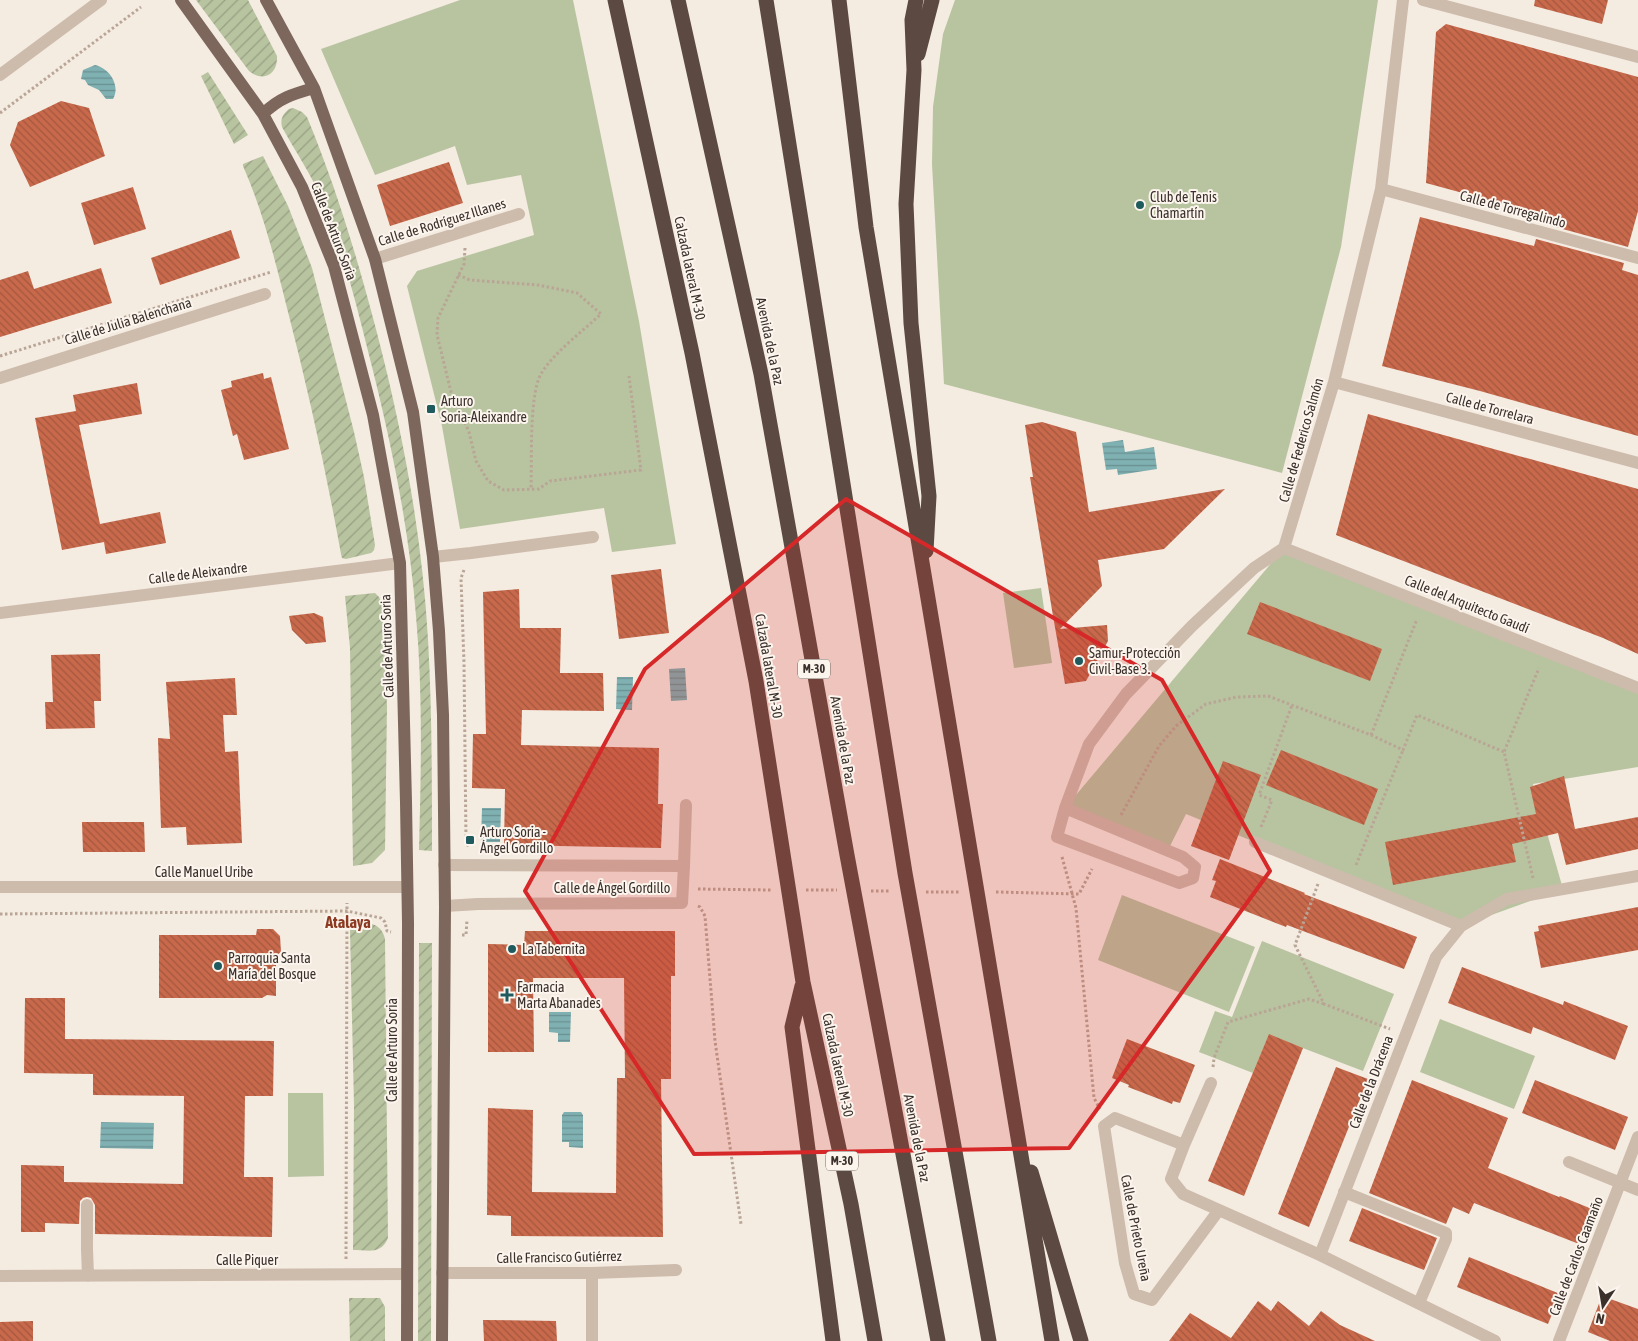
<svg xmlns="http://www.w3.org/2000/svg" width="1638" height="1341" font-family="'Asap Condensed',sans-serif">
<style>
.park{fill:#b8c4a0}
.garden{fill:url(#garden-furrows)}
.water{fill:url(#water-rules)}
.building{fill:url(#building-back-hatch)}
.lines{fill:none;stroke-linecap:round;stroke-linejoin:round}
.path{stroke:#b9a596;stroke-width:3;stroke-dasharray:2.5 2.5;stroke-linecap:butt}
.service{stroke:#cdbbac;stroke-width:12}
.minor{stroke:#cdbbac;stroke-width:12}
.primary{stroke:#7d675c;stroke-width:12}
.motorway{stroke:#5c4a42;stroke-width:15}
.marked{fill:#d62828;fill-opacity:0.2;stroke:#d62828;stroke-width:4;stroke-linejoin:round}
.poi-dot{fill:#1f5a5e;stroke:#fbf5ee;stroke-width:2}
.labels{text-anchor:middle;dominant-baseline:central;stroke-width:4;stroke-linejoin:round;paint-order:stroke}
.shield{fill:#fbf5ee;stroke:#756b66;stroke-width:1}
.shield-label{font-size:12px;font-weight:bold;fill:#3b302b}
.poi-label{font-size:14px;fill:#3b302b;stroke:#fbf5ee;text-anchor:start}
.street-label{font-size:14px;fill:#3b302b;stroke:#fbf5ee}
.quarter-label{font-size:16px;font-weight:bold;fill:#8c3b22;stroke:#fbf5ee}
</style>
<defs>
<pattern id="garden-furrows" width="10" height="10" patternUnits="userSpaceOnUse" patternTransform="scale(1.25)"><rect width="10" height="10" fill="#b8c4a0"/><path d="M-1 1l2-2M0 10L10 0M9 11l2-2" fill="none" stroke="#97a083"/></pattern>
<pattern id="water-rules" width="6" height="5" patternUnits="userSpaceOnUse" patternTransform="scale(1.25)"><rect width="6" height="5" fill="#7fb0b2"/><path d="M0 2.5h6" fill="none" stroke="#699091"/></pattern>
<pattern id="building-back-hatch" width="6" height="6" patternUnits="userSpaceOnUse" patternTransform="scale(1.25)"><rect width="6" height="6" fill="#c8694b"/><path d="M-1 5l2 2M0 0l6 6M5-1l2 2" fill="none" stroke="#a4573f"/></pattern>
</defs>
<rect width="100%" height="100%" fill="#f4ebe1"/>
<path class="park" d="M460 0H573L639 321 676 544 612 552 604 508 460 529 442 426 407 286 417 271 534 235 521 175 467 185 455 146 375 175 321 49Z
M955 0H1378L1341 247 1282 473 944 384 932 164 933 107 943 34Z
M1284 548 1638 688V767L1533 784 1563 889 1461 926 1186 814 1168 850 1065 808Z
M1041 588 1052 663 1014 668 1003 593Z
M1122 895 1255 947 1229 1012 1098 960Z
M1262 941 1394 994 1363 1071 1269 1035 1253 1073 1199 1052 1215 1011 1232 1017Z
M1440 1019 1535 1056 1514 1109 1420 1072Z
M288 1093H323L324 1176 288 1177Z"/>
<path class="garden" d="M196 0H248L277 56C278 74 264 83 249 71Z
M208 72 248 135 234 144 201 76Z
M293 108 302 112 307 117C336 187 358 260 377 333 403 433 422 535 428 639 432 709 432 780 432 851L419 850C421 773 423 693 416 616 409 527 391 441 369 355 356 303 343 250 322 200 311 174 295 151 282 127 280 119 283 114 289 109Z
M263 156 288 206 312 268 354 432 364 477 375 545 374 550 371 553 346 559 342 558 341 554C326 471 308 389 287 308 275 260 263 211 243 166V164Z
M375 593 379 597 382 604 387 706 385 850 372 863 353 866 350 648 345 596Z
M354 921C367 922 382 923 385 939L388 1238C381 1255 368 1250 353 1250L354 1105 350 930Z
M419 943H432L431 1341H418Z
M349 1298H380L385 1307V1341H350Z"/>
<path class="water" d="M95 65C109 68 121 85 113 99H106L99 90 88 85 85 80 81 79 83 70Z
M1123 440 1125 452 1154 447 1157 469 1118 475 1117 469 1106 470 1102 443Z
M685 668 687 700 671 701 669 669Z
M617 677H633L632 710 616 709Z
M482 808H501L500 842H481Z
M549 1012H571L570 1042H558V1033L549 1032Z
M564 1112H581L583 1115V1148L569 1147V1142H562V1115Z
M101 1122 154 1123 153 1149 100 1148Z"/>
<path class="building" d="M1535 0H1608L1602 24 1534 6Z
M1446 24 1638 77V211L1628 247 1541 223 1543 215 1426 183 1436 32Z
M61 101 89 108 105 156 30 187 10 145 18 122Z
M449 162 463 203 390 226 377 185Z
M133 187 146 229 94 245 81 203Z
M1420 217 1534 246 1536 239 1624 263 1622 270 1638 275V436L1480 391 1382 366Z
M231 230 240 258 160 285 151 258Z
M101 268 112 303 0 337V280L28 271 34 289Z
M263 373 264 379 271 377 289 449 244 460 237 434 233 436 221 390 232 387 231 381Z
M137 383 142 414 79 425 100 524 160 512 166 543 106 554 104 542 62 550 35 418 76 411 73 395Z
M1368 414 1638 489V654L1603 638 1336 535Z
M1042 422 1076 432 1089 512 1225 489 1164 549 1098 560 1102 586 1060 629 1107 625 1108 641 1086 681 1065 684 1053 616 1030 477H1033L1025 425Z
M661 569 669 633 619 639 611 575Z
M519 589 520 628H561L560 673H603L604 711 522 710 521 745 659 748 658 804H663L661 848 504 845 505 789 472 788 473 734H486L483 592Z
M1260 602 1382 649 1370 681 1247 634Z
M314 613 323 617 326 642 306 644 292 630 289 616Z
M100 654 101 701H94L95 728 46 729 45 702H53L51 655Z
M235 678 237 715H223L225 752 238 751 242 843 187 845 186 827 161 828 158 738 170 739 166 682Z
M1281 750 1378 789 1364 825 1266 785Z
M1223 761 1261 775 1229 860 1191 846Z
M1564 776 1575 829 1638 817V849L1566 865 1558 833 1512 844 1516 862 1393 885 1385 842 1536 814 1530 787Z
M82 822H144L145 852H83Z
M1220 859 1305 893 1304 894 1417 937 1404 969 1287 925 1286 927 1210 897 1216 881 1212 880Z
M1638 907V950L1541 968 1534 932 1539 931 1538 926Z
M257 929H273L280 936 281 952 276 956V996L267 995 262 998H159V935H256Z
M525 931H675V976H671V1079H661L663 1237 511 1236V1216L487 1215 488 1108 533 1110 532 1192 616 1193 617 1078H625L624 978H533L534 1052H488V944L524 945Z
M1462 967 1563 1005 1564 1001 1628 1026 1615 1060 1533 1027 1531 1034 1448 1003Z
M25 998H65V1039L274 1041 273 1096H245L244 1177H273L272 1237 95 1234V1205L91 1198 87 1197 83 1198 80 1201 79 1224 45 1223V1232H21V1165L64 1166V1182L183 1184 184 1096 93 1095V1074L24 1073Z
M1269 1034 1303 1048 1244 1196 1208 1181Z
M1127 1039 1195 1065 1180 1103 1173 1101 1172 1104 1128 1087 1129 1085 1112 1078Z
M1336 1067 1368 1079 1309 1227 1278 1214Z
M1412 1080 1508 1118 1488 1168 1559 1197 1560 1196 1592 1209 1579 1244 1474 1203 1469 1214 1453 1207 1446 1224 1369 1193Z
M1535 1080 1628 1117 1615 1150 1522 1113Z
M1362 1208 1437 1238 1424 1270 1349 1241Z
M1469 1257 1560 1294 1548 1324 1457 1287Z
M1602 1296 1638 1309V1341H1610L1588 1332Z
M1258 1301 1271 1311 1278 1301 1309 1326 1321 1311 1340 1325 1375 1341H1169L1190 1313 1231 1338Z
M483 1320 556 1321 557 1341H484Z
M33 1321V1341H0V1322Z"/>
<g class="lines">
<path class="path" d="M0 113 141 7
M465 248 464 264 438 318 437 335 451 392 469 432 476 461 488 481 504 490 539 489 550 481 641 470 629 376
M458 275 470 280 538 285 577 293 601 314C583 331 553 353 541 374 529 394 532 463 531 489
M0 356 271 272
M464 570 461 578 464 663 466 841 469 848
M1371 735 1417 619
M1121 815 1159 746 1176 726 1206 704 1237 697 1268 696 1371 735 1403 750 1417 715 1504 752
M1261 827 1272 800 1259 795 1292 705
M1062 857 1076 908 1094 1098 1100 1109
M1356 865 1403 750
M1533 878 1504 752 1539 668
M1318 884 1295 945 1324 1004 1390 1029
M698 889 772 890
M806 890H837
M871 891H889
M926 892H959
M996 892 1079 894 1092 869
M698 906 700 907 705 916 715 1041 741 1224
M0 914 347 911 381 918 385 922 387 931 391 932
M462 935H466L467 920
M1213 1067 1214 1058 1228 1022 1309 999 1324 1004
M346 1259 347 903"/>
<path class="service" d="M684 866 686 805
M1569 1162 1638 1190
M1344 1192 1446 1233V1239L1419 1303
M87 1205V1249
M592 1341V1273"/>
<path class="minor" d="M1423 0 1638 57
M0 75 101 0
M1381 189 1638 258
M375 259 519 214
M0 378 265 294
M1334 382 1638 463
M1284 548 1638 688
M433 557 471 553 593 537
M0 613 400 563
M1065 808 1183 857 1195 867 1193 878 1179 883 1057 837 1065 808 1089 744 1126 694 1192 626 1254 568 1284 548 1334 382 1381 189 1403 0
M1255 842 1461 926
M444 865 684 866 682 903 478 904 445 906
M0 887H407
M1184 1145 1211 1083
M1219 1210 1152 1300 1134 1294 1125 1263 1104 1126 1115 1118 1184 1145 1171 1179 1183 1194 1320 1255 1495 1341
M87 1249 88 1276
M1320 1255 1436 957 1461 926 1507 899 1638 876
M442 1273H592L676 1270
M0 1276 407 1274
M1559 1341 1638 1137"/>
<path class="primary" d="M181 0 263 114 302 187 334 266 373 415 400 563 406 802 408 923 407 1341
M266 0 314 88 375 259 413 412 433 557 439 631 443 715 445 906 442 1341
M263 114C279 98 293 94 314 88"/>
<path class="motorway" d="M615 0 692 353 756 681 803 982 851 1204 875 1341
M678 0 761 374 847 855 938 1341
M766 0 905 873 989 1341
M839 0 866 227 1052 1341
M916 0 912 20 914 70 906 204 911 323 929 496 926 551
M918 54 932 0
M802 986 792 1027 833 1341
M1031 1172 1081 1341"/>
</g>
<path class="marked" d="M846 499 1162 680 1270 871 1069 1148 694 1154 525 891 645 669Z"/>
<g class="poi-dot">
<circle cx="1140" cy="205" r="5"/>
<rect x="426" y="404" width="10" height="10" rx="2.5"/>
<circle cx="1079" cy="661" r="5"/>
<rect x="465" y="835" width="10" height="10" rx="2.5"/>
<circle cx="512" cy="949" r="5"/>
<circle cx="218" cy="966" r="5"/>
<path d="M504.5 987.5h5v5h5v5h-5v5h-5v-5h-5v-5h5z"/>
</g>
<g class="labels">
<g class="shield">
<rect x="798" y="659.5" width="32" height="19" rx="4"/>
<rect x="826" y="1151.5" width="32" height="19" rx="4"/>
</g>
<g class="shield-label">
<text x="814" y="669">M-30</text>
<text x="842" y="1161">M-30</text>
</g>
<g class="poi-label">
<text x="1150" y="197">Club de Tenis<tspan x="1150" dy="16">Chamartín</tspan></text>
<text x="441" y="401">Arturo<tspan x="441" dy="16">Soria-Aleixandre</tspan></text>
<text x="1089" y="653">Samur-Protección<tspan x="1089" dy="16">Civil-Base 3.</tspan></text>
<text x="480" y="832">Arturo Soria -<tspan x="480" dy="16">Ángel Gordillo</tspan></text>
<text x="522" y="949">La Tabernita</text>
<text x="228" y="958">Parroquia Santa<tspan x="228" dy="16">María del Bosque</tspan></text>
<text x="517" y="987">Farmacia<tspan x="517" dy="16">Marta Abanades</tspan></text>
</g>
<g class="street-label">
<text transform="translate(1513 209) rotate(15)">Calle de Torregalindo</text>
<text transform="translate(442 222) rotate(-17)">Calle de Rodríguez Illanes</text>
<text transform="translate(334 231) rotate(69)">Calle de Arturo Soria</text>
<text transform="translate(690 268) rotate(78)">Calzada lateral M-30</text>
<text transform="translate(128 321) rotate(-17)">Calle de Julia Balenchana</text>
<text transform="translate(770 341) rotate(78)">Avenida de la Paz</text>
<text transform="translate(1490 408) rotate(15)">Calle de Torrelara</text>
<text transform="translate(1301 440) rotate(-74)">Calle de Federico Salmón</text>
<text transform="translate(198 573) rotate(-7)">Calle de Aleixandre</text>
<text transform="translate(1467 604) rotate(22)">Calle del Arquitecto Gaudí</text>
<text transform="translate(387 646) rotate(-92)">Calle de Arturo Soria</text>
<text transform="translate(769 666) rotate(80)">Calzada lateral M-30</text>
<text transform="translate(843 740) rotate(80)">Avenida de la Paz</text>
<text x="204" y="872">Calle Manuel Uribe</text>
<text x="612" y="888">Calle de Ángel Gordillo</text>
<text transform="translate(392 1050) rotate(-90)">Calle de Arturo Soria</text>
<text transform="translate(838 1065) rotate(78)">Calzada lateral M-30</text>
<text transform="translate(1371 1082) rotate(-69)">Calle de la Drácena</text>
<text transform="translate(917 1138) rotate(79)">Avenida de la Paz</text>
<text transform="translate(1136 1228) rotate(79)">Calle de Prieto Ureña</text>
<text transform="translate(1576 1256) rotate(-69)">Calle de Carlos Caamaño</text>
<text transform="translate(559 1257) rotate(-1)">Calle Francisco Gutiérrez</text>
<text x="247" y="1260">Calle Piquer</text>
</g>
<g class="quarter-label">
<text x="348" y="922">Atalaya</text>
</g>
</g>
<g transform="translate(1603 1306) rotate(192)" stroke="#fbf5ee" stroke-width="4" paint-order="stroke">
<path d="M0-4L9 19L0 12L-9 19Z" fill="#3b302b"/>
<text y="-8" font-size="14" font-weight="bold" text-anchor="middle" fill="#3b302b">N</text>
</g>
</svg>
